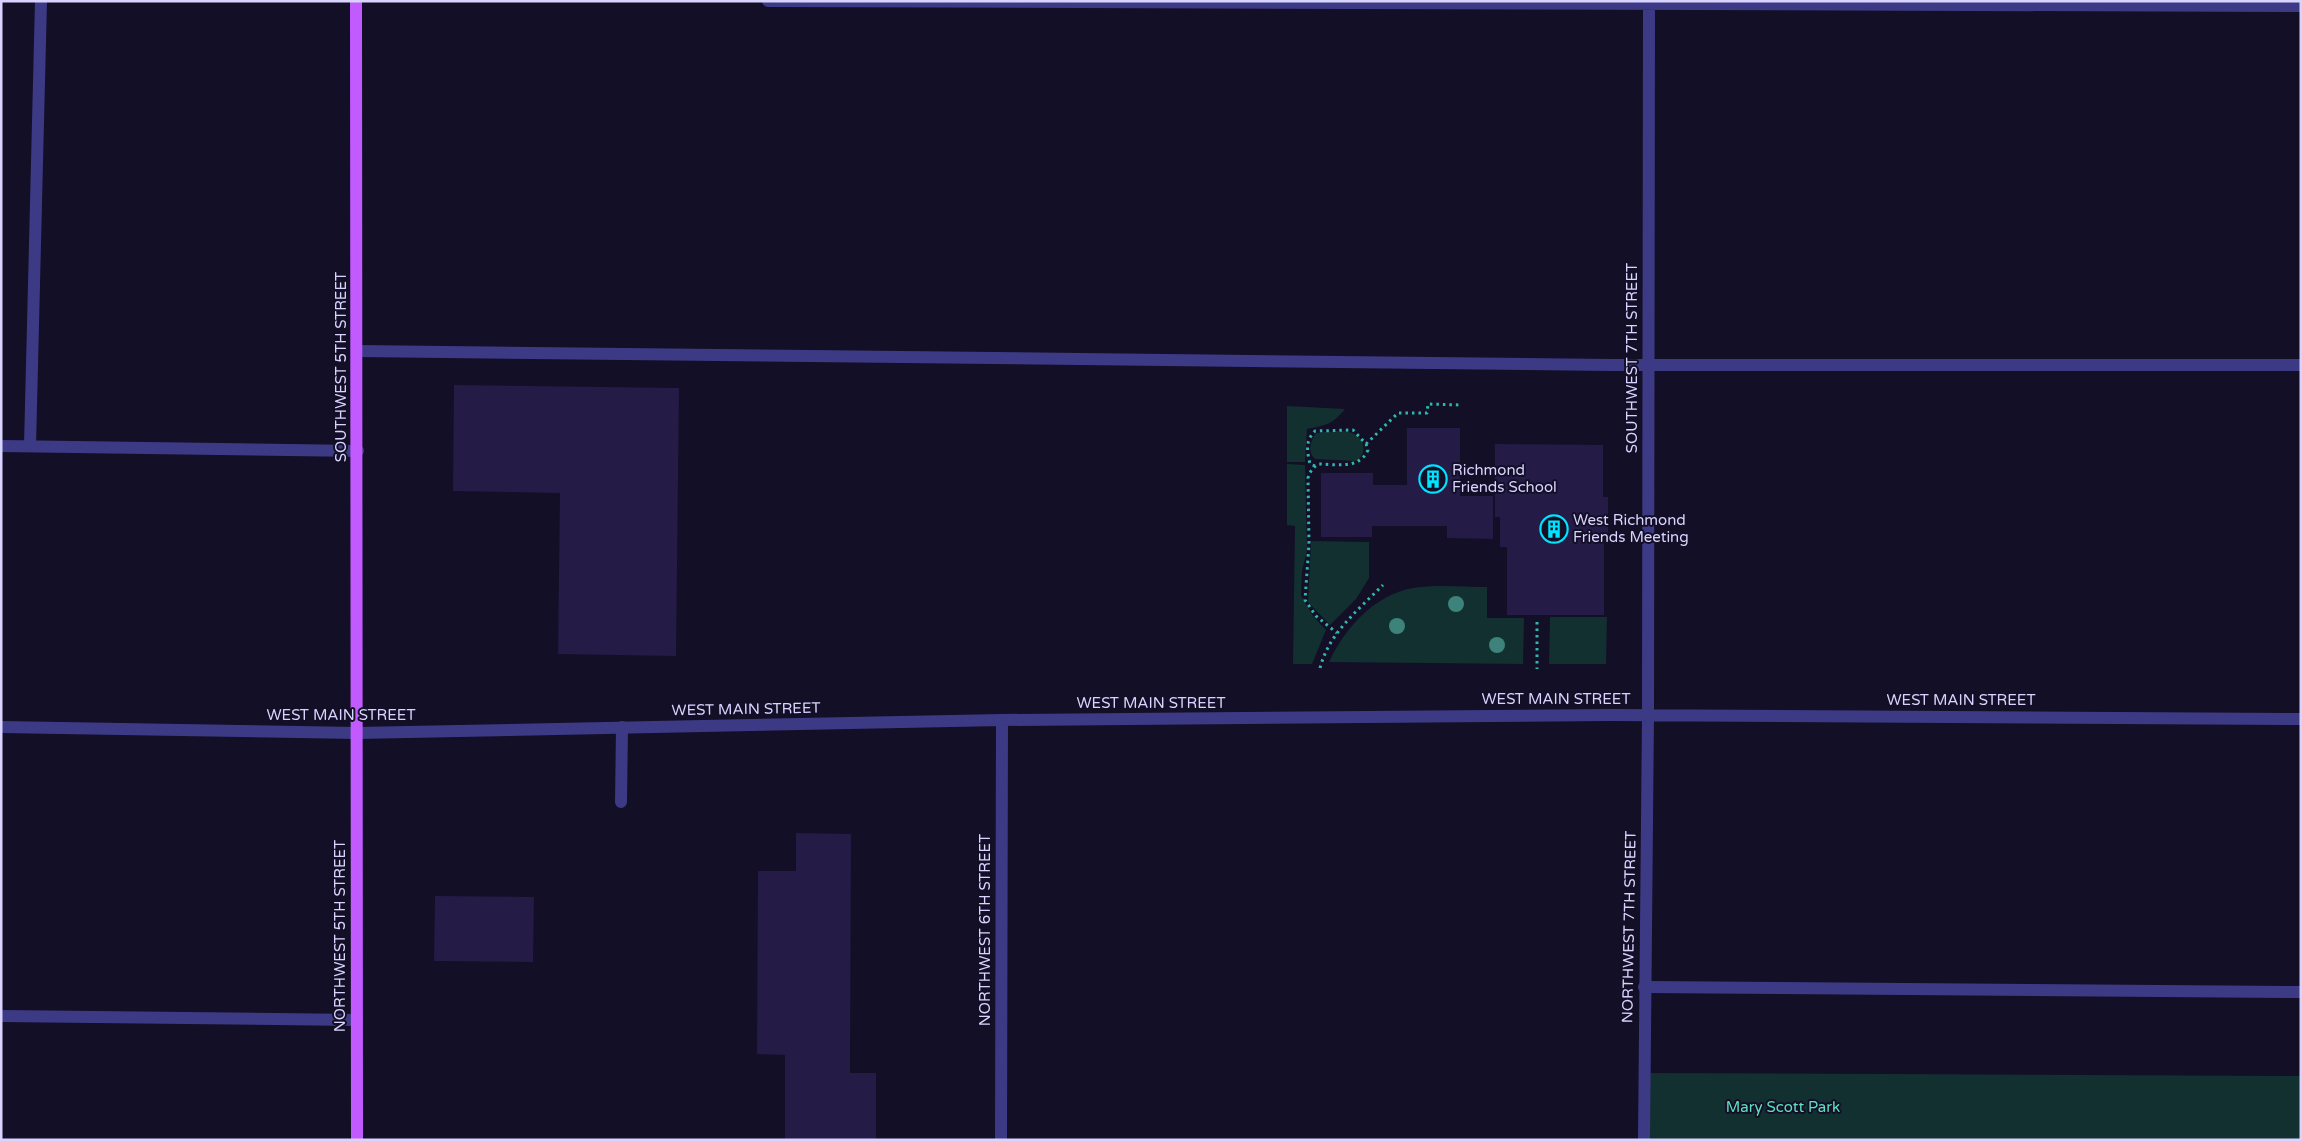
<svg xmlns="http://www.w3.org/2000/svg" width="2302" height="1141" font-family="'Varela Round',sans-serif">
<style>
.green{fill:#12302f}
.building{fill:#241b47}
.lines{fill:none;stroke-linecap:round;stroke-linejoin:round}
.path{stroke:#2fb8b0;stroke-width:3;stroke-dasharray:2.5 4;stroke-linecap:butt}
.lane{stroke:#3d3a85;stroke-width:12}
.street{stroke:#3d3a85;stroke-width:12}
.primary{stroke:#c25bff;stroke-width:12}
.tree{fill:#3d827b}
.labels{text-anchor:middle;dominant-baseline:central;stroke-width:4;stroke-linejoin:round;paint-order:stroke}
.street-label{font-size:15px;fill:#d9d4ff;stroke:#130f26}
.poi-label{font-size:15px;fill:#d9d4ff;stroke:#130f26;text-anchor:start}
.park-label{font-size:15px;fill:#5fe0c0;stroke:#130f26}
</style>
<rect width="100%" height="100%" fill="#130f26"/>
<path class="green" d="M1287 406 1345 409C1332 425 1326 425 1307 429L1305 462H1287Z
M1324 432C1332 432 1345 430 1352 433 1365 438 1368 454 1356 461L1315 459C1307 452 1310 441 1316 433Z
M1287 464 1305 465 1307 551 1302 571 1301 595 1313 616 1326 630 1312 664H1293L1295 526 1287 525Z
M1311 541 1369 542V578L1356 599 1330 625 1308 602Z
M1487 587V618H1524L1523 664 1329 662C1345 628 1374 595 1413 588 1437 584 1464 587 1487 587Z
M1550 617H1607L1606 664H1549Z
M1644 1073 2301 1076V1140H1644Z"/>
<path class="building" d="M454 385 679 388 676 656 558 654 560 493 453 491Z
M1407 428H1460V496H1493V539L1447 538V526H1372V537H1321V473H1373V485H1407Z
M1495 444 1603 445V497H1608V541H1604V615H1507V547H1500V517H1495Z
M796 833 851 834 850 1073H876V1140H785V1055L757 1054 758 871H796Z
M435 896 534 897 533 962 434 961Z"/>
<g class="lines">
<path class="path" d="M1366 444 1398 413H1427L1428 404 1461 405
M1315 466 1310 464C1307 451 1305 441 1315 431L1353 430 1366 444 1368 450C1359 470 1336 464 1318 464 1313 468 1310 471 1308 478L1309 544 1305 600 1316 616 1337 633
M1537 622V669
M1320 668C1329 633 1358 610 1383 585"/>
<path class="lane" d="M357 351 1612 365H2301
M1 446 358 451
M30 446 41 1
M621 802 622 727
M1644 987 2301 992
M1 1016 357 1020"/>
<path class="street" d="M768 1 2301 6
M1 727 357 733 1002 720 1611 715 2301 719
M1001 1140 1002 720
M1644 1140 1648 715 1649 1"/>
<path class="primary" d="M356 1 357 1140"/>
</g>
<g class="tree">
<circle cx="1456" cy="604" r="8"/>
<circle cx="1397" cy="626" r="8"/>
<circle cx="1497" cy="645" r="8"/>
</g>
<defs>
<g id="building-ring" transform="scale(1.4375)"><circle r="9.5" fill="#130f26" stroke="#00e5ff" stroke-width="1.5"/><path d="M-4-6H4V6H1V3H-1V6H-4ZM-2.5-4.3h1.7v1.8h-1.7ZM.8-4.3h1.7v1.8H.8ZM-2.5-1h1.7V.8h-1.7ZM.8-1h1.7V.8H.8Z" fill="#00e5ff"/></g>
</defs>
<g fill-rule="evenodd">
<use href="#building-ring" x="1433" y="479"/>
<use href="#building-ring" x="1554" y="529"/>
</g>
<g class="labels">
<g class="street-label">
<text transform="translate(1632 358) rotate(-90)">SOUTHWEST 7TH STREET</text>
<text transform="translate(341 367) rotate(-90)">SOUTHWEST 5TH STREET</text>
<text x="1556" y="699">WEST MAIN STREET</text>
<text x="1961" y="700">WEST MAIN STREET</text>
<text x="1151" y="703">WEST MAIN STREET</text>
<text transform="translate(746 709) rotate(-1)">WEST MAIN STREET</text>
<text x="341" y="715">WEST MAIN STREET</text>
<text transform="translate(1629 927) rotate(-89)">NORTHWEST 7TH STREET</text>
<text transform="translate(985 930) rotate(-90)">NORTHWEST 6TH STREET</text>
<text transform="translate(340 936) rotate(-90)">NORTHWEST 5TH STREET</text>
</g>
<g class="poi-label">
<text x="1452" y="470">Richmond<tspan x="1452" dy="17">Friends School</tspan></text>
<text x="1573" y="520">West Richmond<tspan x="1573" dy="17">Friends Meeting</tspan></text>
</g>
<g class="park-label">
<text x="1783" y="1107">Mary Scott Park</text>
</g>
</g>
<rect width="2302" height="1141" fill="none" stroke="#d9d4ff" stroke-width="5"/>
</svg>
